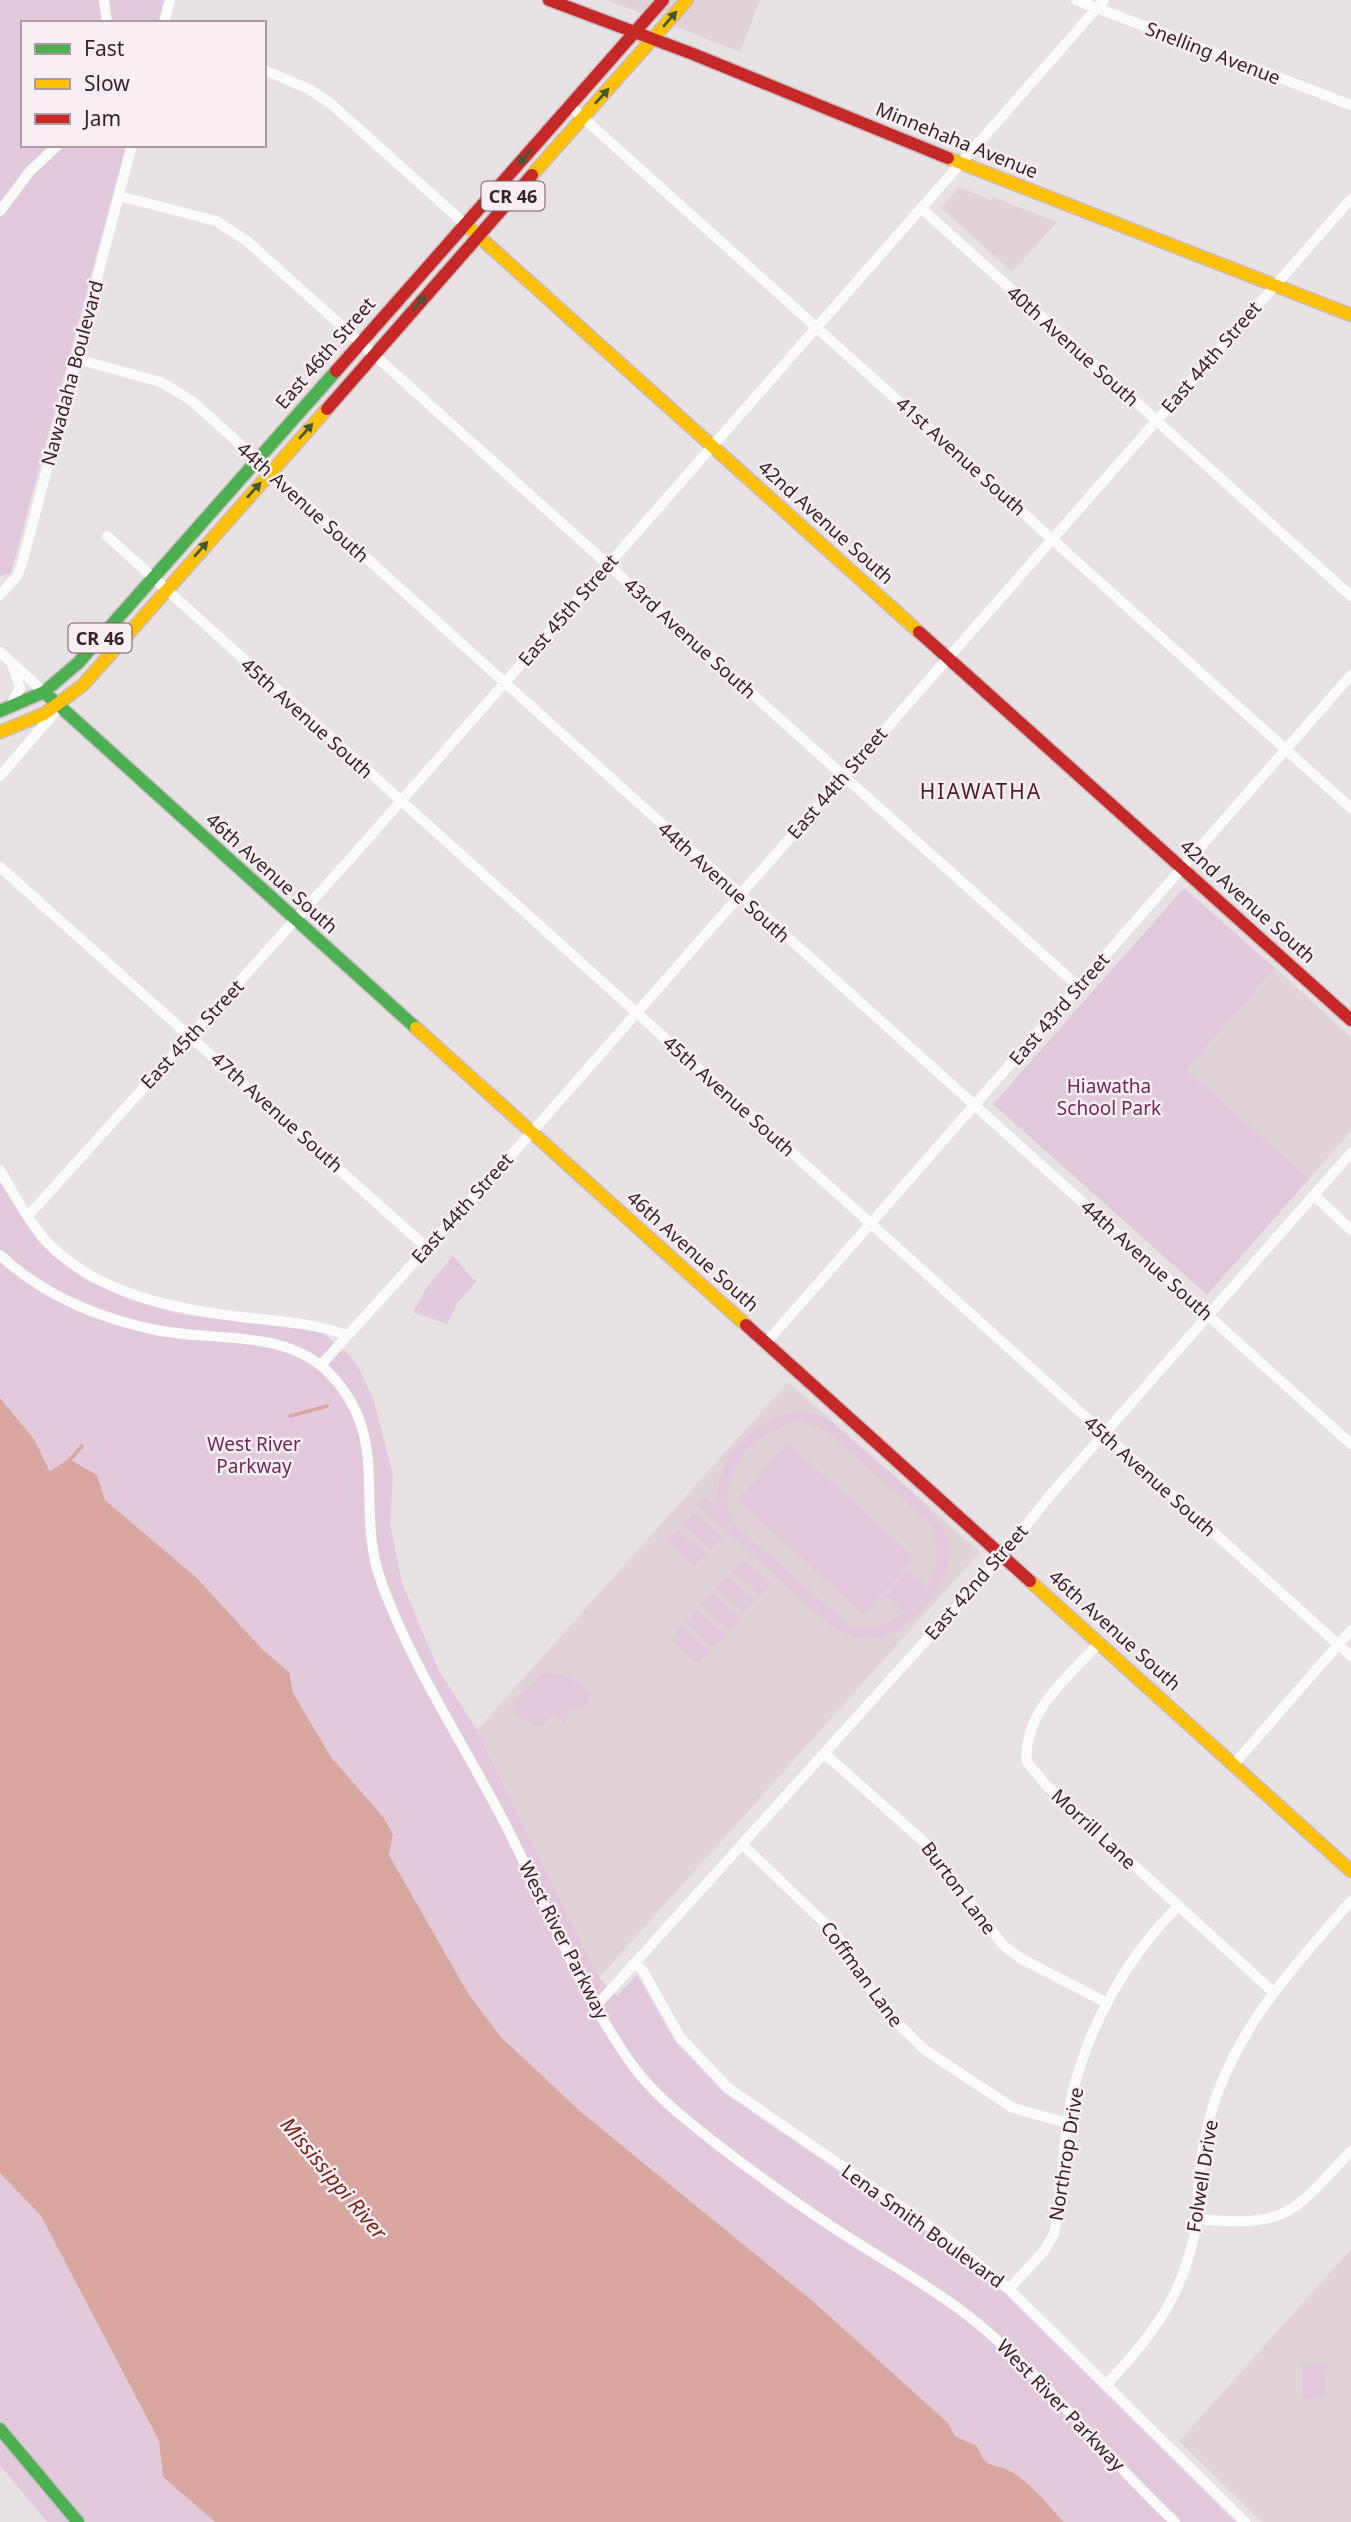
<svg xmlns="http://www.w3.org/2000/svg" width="1351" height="2522" font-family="'Noto Sans',sans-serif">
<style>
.built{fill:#e0d4d9}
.green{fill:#e2cadc;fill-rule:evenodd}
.water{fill:#d9a7a0}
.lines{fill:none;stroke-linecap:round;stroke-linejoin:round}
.stream{stroke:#d9a7a0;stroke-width:3.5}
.fast-casing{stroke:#c8bdc2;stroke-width:15}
.slow-casing{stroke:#c8bdc2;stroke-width:15}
.jam-casing{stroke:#c8bdc2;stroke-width:15}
.street{stroke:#fcfbfb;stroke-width:10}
.fast{stroke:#4caf50;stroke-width:12}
.slow{stroke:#ffc107;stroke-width:12}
.jam{stroke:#c62828;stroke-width:12}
.oneway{fill:#425937}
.labels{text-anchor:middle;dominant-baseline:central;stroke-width:5;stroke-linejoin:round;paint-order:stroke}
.shield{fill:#f7eff3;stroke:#735d64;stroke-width:2}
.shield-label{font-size:18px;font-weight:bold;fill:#3b1f27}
.street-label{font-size:19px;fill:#3b1f27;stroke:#f7eff3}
.park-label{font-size:19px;fill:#742858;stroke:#f7eff3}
.neighbourhood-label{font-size:21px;letter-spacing:2px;fill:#4e1a28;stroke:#f7eff3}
.water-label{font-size:21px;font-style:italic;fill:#7a2517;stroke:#f7eff3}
</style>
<rect width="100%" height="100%" fill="#e8e2e5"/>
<path class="built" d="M607 0H760L740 52Z
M959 187 991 200 993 197 1057 222 1012 272 941 208Z
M1275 968 1351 1037V1131L1309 1179 1185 1070Z
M788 1382 980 1552 599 1978 477 1730Z
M1351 2249V2522H1262L1179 2441Z"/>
<path class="green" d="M0 0H164L158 23H23V145H126L11 573 0 576Z
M1184 888 1275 968 1186 1070 1309 1179 1207 1295 993 1104Z
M0 1183 38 1241 57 1259 86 1280 131 1300 179 1314 322 1332 348 1354 359 1368 374 1401 393 1475 390 1524 402 1583 439 1671 477 1730 599 1978 617 1996 637 1975 675 2041 724 2093 937 2239 1005 2294 1236 2522H1064C1051 2508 1027 2479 1010 2471 992 2462 986 2470 977 2446L955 2436 948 2423 815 2303 581 2112 501 2037 469 1995 389 1855 393 1834 331 1757 293 1693 289 1672 262 1649 197 1578 105 1500 97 1475 51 1471 34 1439 0 1398Z
M453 1256 476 1282 457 1304 447 1324 413 1312 427 1287Z
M800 1411 817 1414 834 1424C860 1448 938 1507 947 1537 959 1581 913 1633 871 1638 856 1639 843 1633 830 1626L697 1505 704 1498 717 1507C714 1458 752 1418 800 1411ZM801 1422 825 1430 927 1521C942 1543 939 1564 927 1587L908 1571 886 1596 904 1612 879 1626H850L736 1526C707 1482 754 1425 801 1422Z
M788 1443 915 1558 864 1615 737 1500Z
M694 1512 722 1537 711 1550 683 1525Z
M678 1530 706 1554 695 1567 667 1542Z
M743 1559 771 1583 760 1596 732 1571Z
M727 1576 755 1600 744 1613 716 1588Z
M712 1593 740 1617 729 1630 701 1605Z
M697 1610 725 1635 713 1648 685 1623Z
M681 1627 709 1652 698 1664 670 1640Z
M543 1672 567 1677 592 1693 585 1708 568 1709 566 1723 553 1714 544 1725 534 1727 514 1712 512 1705Z
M0 2173 41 2216 159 2442 163 2477 215 2522H47L0 2465Z
M1302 2364H1325L1326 2398 1302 2399Z"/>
<path class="water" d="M0 1398 34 1439 50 1471 69 1459 97 1475 105 1500 197 1578 262 1649 289 1672 293 1693 331 1757 383 1817 393 1834 389 1855 469 1995 501 2037 581 2112 815 2303 948 2423 955 2436 977 2446C986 2470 992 2462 1010 2471 1027 2479 1051 2508 1064 2522H215L163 2477 159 2441 41 2216 0 2173Z"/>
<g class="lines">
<path class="stream" d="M290 1416 327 1406
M67 1463 82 1446"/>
<g class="fast-casing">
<path id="fast" d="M44 692 416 1028
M0 711 44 692 78 663 336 371
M0 2429 78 2522"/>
</g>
<g class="slow-casing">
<path id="slow" d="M948 158 1351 315
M532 175 687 0
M465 224 919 632
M0 732 44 714 83 685 327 409
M416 1028 746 1325
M1030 1581 1351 1871"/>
</g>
<g class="jam-casing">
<path id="jam" d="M549 0 693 54 948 158
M336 371 663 0
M327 409 532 175
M919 632 1351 1020
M746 1325 1030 1581"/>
</g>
<path class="street" d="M104 0 107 23
M1076 0 1351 105
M164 23 170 0
M264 70 309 89 330 103 465 224
M570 106 1351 808
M119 196 216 221 247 241 1079 987
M921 208 1351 596
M0 211 30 171 58 145
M76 359 161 382 192 401 1351 1444
M107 536 1351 1656
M0 595 17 576 22 564 132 145
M0 652 44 692
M11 705 20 688 12 664
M0 776 57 710
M0 867 426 1247
M0 1170C14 1194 28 1221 47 1242 97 1294 174 1309 242 1317 277 1321 314 1323 347 1335
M1314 1195 1351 1230
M28 1216 350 859 1104 0
M0 1255C44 1296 98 1318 156 1330 214 1342 287 1328 331 1375 393 1441 353 1508 382 1584 413 1669 463 1742 504 1822 545 1901 577 1985 628 2059 651 2093 683 2117 714 2142 753 2172 793 2201 834 2228 878 2257 924 2282 966 2314 1044 2375 1103 2455 1175 2522
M766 1343 1351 675
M321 1365 532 1132 1351 199
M1099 1643C1068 1677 1022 1713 1027 1762L1046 1785 1272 1991
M824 1753 924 1842 1003 1945 1020 1958 1107 2003
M1235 1763 1351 1630
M742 1844 836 1934 884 2010 925 2050 1013 2108 1068 2123
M634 1963 643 1971 680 2037 728 2088 941 2234 1009 2289 1245 2522
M596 2006 995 1564 1052 1493 1351 1153
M1197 2219C1288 2227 1291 2215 1351 2151
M1009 2289 1044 2251 1054 2234C1064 2187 1062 2138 1073 2091 1090 2023 1128 1956 1178 1906
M1106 2385C1155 2333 1185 2293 1197 2221 1198 2211 1197 2200 1198 2189 1200 2162 1205 2132 1213 2106 1240 2023 1295 1965 1351 1901"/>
<use href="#fast" class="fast"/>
<use href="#slow" class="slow"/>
<use href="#jam" class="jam"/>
</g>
<defs><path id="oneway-solid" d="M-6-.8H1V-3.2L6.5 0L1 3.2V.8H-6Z" transform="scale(1.75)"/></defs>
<g class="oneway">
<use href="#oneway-solid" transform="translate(670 19) rotate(-49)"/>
<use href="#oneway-solid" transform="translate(602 96) rotate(-48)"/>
<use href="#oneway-solid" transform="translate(525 157) rotate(131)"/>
<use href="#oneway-solid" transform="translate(419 303) rotate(-49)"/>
<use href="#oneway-solid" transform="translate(306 431) rotate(-49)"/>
<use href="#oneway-solid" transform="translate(254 490) rotate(-48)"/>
<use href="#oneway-solid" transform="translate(201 549) rotate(-49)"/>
</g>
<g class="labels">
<g class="shield">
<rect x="481.5" y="181.5" width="63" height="29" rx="5"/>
<rect x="68.5" y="623.5" width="63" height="29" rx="5"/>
</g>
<g class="shield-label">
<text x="513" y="196">CR 46</text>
<text x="100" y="638">CR 46</text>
</g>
<g class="street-label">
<text transform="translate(1213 53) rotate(21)">Snelling Avenue</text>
<text transform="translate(957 140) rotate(22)">Minnehaha Avenue</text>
<text transform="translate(1073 346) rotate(42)">40th Avenue South</text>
<text transform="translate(325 353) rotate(-49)">East 46th Street</text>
<text transform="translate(1211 357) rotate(-49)">East 44th Street</text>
<text transform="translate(72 373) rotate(-75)">Nawadaha Boulevard</text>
<text transform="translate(961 456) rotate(42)">41st Avenue South</text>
<text transform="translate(303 502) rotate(42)">44th Avenue South</text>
<text transform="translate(826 522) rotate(42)">42nd Avenue South</text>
<text transform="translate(568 610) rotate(-49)">East 45th Street</text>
<text transform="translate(690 638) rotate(42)">43rd Avenue South</text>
<text transform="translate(307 718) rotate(42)">45th Avenue South</text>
<text transform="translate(837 783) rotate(-49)">East 44th Street</text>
<text transform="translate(272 873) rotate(42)">46th Avenue South</text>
<text transform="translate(724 882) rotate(42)">44th Avenue South</text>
<text transform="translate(1248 901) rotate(42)">42nd Avenue South</text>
<text transform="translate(1059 1009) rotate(-49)">East 43rd Street</text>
<text transform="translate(192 1034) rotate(-47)">East 45th Street</text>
<text transform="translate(729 1096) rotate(42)">45th Avenue South</text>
<text transform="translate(277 1112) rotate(42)">47th Avenue South</text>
<text transform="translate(462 1208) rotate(-48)">East 44th Street</text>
<text transform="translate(693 1251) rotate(42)">46th Avenue South</text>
<text transform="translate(1147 1260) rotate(42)">44th Avenue South</text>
<text transform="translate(1150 1476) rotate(42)">45th Avenue South</text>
<text transform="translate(976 1582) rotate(-49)">East 42nd Street</text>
<text transform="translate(1115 1630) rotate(42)">46th Avenue South</text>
<text transform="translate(1094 1829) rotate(43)">Morrill Lane</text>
<text transform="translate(959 1888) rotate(53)">Burton Lane</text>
<text transform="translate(564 1940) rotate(63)">West River Parkway</text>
<text transform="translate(862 1974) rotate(54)">Coffman Lane</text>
<text transform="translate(1066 2154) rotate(-81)">Northrop Drive</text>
<text transform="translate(1202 2176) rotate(-81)">Folwell Drive</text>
<text transform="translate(923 2226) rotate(36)">Lena Smith Boulevard</text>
<text transform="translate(1061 2405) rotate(46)">West River Parkway</text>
</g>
<g class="park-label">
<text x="1109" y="1086">Hiawatha<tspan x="1109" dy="22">School Park</tspan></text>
<text x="254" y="1444">West River<tspan x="254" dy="22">Parkway</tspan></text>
</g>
<g class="neighbourhood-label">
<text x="981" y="791">HIAWATHA</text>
</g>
<g class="water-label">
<text transform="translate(334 2178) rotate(50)">Mississippi River</text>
</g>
</g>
<rect x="21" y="21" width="245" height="126" fill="#f7eff3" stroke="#ac9ca1" stroke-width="2"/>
<rect x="35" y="44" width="35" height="10" fill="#4caf50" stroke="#ac9ca1" stroke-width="2"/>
<text x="84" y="56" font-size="21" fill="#3b1f27">Fast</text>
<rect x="35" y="79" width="35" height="10" fill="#ffc107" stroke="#ac9ca1" stroke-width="2"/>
<text x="84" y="91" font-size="21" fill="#3b1f27">Slow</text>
<rect x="35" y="114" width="35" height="10" fill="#c62828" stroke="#ac9ca1" stroke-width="2"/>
<text x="84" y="126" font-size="21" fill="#3b1f27">Jam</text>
</svg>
